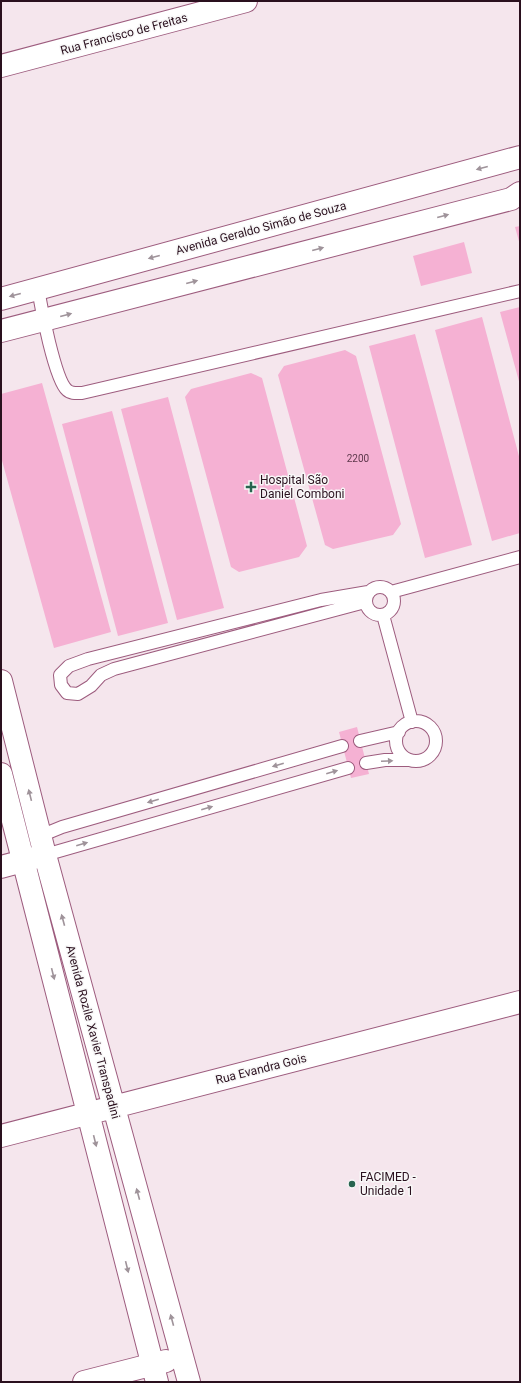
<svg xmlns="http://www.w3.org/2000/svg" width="521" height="1383" font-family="Roboto,sans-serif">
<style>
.building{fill:#f5b1d3}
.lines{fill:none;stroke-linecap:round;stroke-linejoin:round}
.service-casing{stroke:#9d5c7e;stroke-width:14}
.minor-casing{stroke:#9d5c7e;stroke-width:24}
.service{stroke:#fff;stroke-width:12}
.minor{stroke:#fff;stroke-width:22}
.oneway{fill:#9f939a}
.poi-dot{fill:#28644f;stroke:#f8f8f8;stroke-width:1.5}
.labels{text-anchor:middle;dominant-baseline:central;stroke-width:3;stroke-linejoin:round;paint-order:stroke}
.number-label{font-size:10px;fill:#5d384b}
.street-label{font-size:12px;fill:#2a101e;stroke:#f8f8f8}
.poi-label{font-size:12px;fill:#2a101e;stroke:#f8f8f8;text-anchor:start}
</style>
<rect width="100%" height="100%" fill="#f5e6ed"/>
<path class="building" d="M520 226V245L515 227Z
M464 242 472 273 421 286 413 256Z
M520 307V385L500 312Z
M482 317 520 460V533L492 541 435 330Z
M415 334 472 545 425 558 369 346Z
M345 350 356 356 401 524 393 535 333 549 325 545 278 375 284 366Z
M251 373 262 378 307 546 299 557 239 572 231 567 185 397 191 389Z
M42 383 111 632 54 648 1 457V394Z
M168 397 224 608 177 620 121 409Z
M112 411 168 623 118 636 62 424Z
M357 727 369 774 351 778 339 732Z"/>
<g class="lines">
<g class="service-casing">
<path id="service" d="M38 289C41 307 55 380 67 390 71 394 77 393 82 393L520 291
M366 601a14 14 0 1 1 28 0a14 14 0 1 1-28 0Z
M391 592 520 557
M365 602 114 669 101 675 91 686 78 694 67 693 61 685 60 675 69 666 88 659 321 600 368 592
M383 615 412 722
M396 741a20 20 0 1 1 40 0a20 20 0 1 1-40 0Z
M360 741 399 732
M366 763 385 760H409
M40 836 62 827 342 746
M45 855 348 768"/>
</g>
<g class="minor-casing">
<path id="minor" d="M1 66 246 1
M1 299 520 157
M1 331 511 199 520 193
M1 681 45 855 189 1382
M1 774 157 1382
M1 867 38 857
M1 1136 520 1002
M84 1382 166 1361"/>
</g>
<use href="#service" class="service"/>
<use href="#minor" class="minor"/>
</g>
<defs><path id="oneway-solid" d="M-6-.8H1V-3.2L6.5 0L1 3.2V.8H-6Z"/></defs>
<g class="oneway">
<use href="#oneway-solid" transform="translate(482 168) rotate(165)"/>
<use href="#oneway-solid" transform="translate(443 216) rotate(-15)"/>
<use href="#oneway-solid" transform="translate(318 249) rotate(-15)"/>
<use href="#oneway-solid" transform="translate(154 257) rotate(165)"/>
<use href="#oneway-solid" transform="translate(192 282) rotate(-15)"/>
<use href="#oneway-solid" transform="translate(15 295) rotate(165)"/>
<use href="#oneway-solid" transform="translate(66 315) rotate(-15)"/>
<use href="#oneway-solid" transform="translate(387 761) rotate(-3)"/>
<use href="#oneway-solid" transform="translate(278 765) rotate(164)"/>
<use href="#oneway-solid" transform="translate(332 772) rotate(-16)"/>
<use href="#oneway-solid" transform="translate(30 795) rotate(-104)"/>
<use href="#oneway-solid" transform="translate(153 801) rotate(164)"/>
<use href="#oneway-solid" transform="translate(207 808) rotate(-16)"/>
<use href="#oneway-solid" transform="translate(82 844) rotate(-16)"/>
<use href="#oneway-solid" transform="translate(63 920) rotate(-105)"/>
<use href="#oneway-solid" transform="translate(53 974) rotate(76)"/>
<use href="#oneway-solid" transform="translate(95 1141) rotate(76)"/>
<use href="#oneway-solid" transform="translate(138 1194) rotate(-105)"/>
<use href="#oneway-solid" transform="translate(127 1267) rotate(76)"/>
<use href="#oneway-solid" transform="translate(172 1320) rotate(-105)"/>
</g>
<g class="poi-dot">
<path d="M249 481h4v4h4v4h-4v4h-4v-4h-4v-4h4z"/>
<circle cx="352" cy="1184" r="4"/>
</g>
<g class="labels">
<g class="number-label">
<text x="358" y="458">2200</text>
</g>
<g class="street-label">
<text transform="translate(124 34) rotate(-15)">Rua Francisco de Freitas</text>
<text transform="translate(261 228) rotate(-15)">Avenida Geraldo Simão de Souza</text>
<text transform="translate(93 1032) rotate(75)">Avenida Rozile Xavier Transpadini</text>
<text transform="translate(261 1069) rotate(-14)">Rua Evandra Gois</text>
</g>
<g class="poi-label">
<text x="260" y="480">Hospital São<tspan x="260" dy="14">Daniel Comboni</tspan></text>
<text x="360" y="1177">FACIMED -<tspan x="360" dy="14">Unidade 1</tspan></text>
</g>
</g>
<rect width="521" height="1383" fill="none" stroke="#2a101e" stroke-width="4"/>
</svg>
